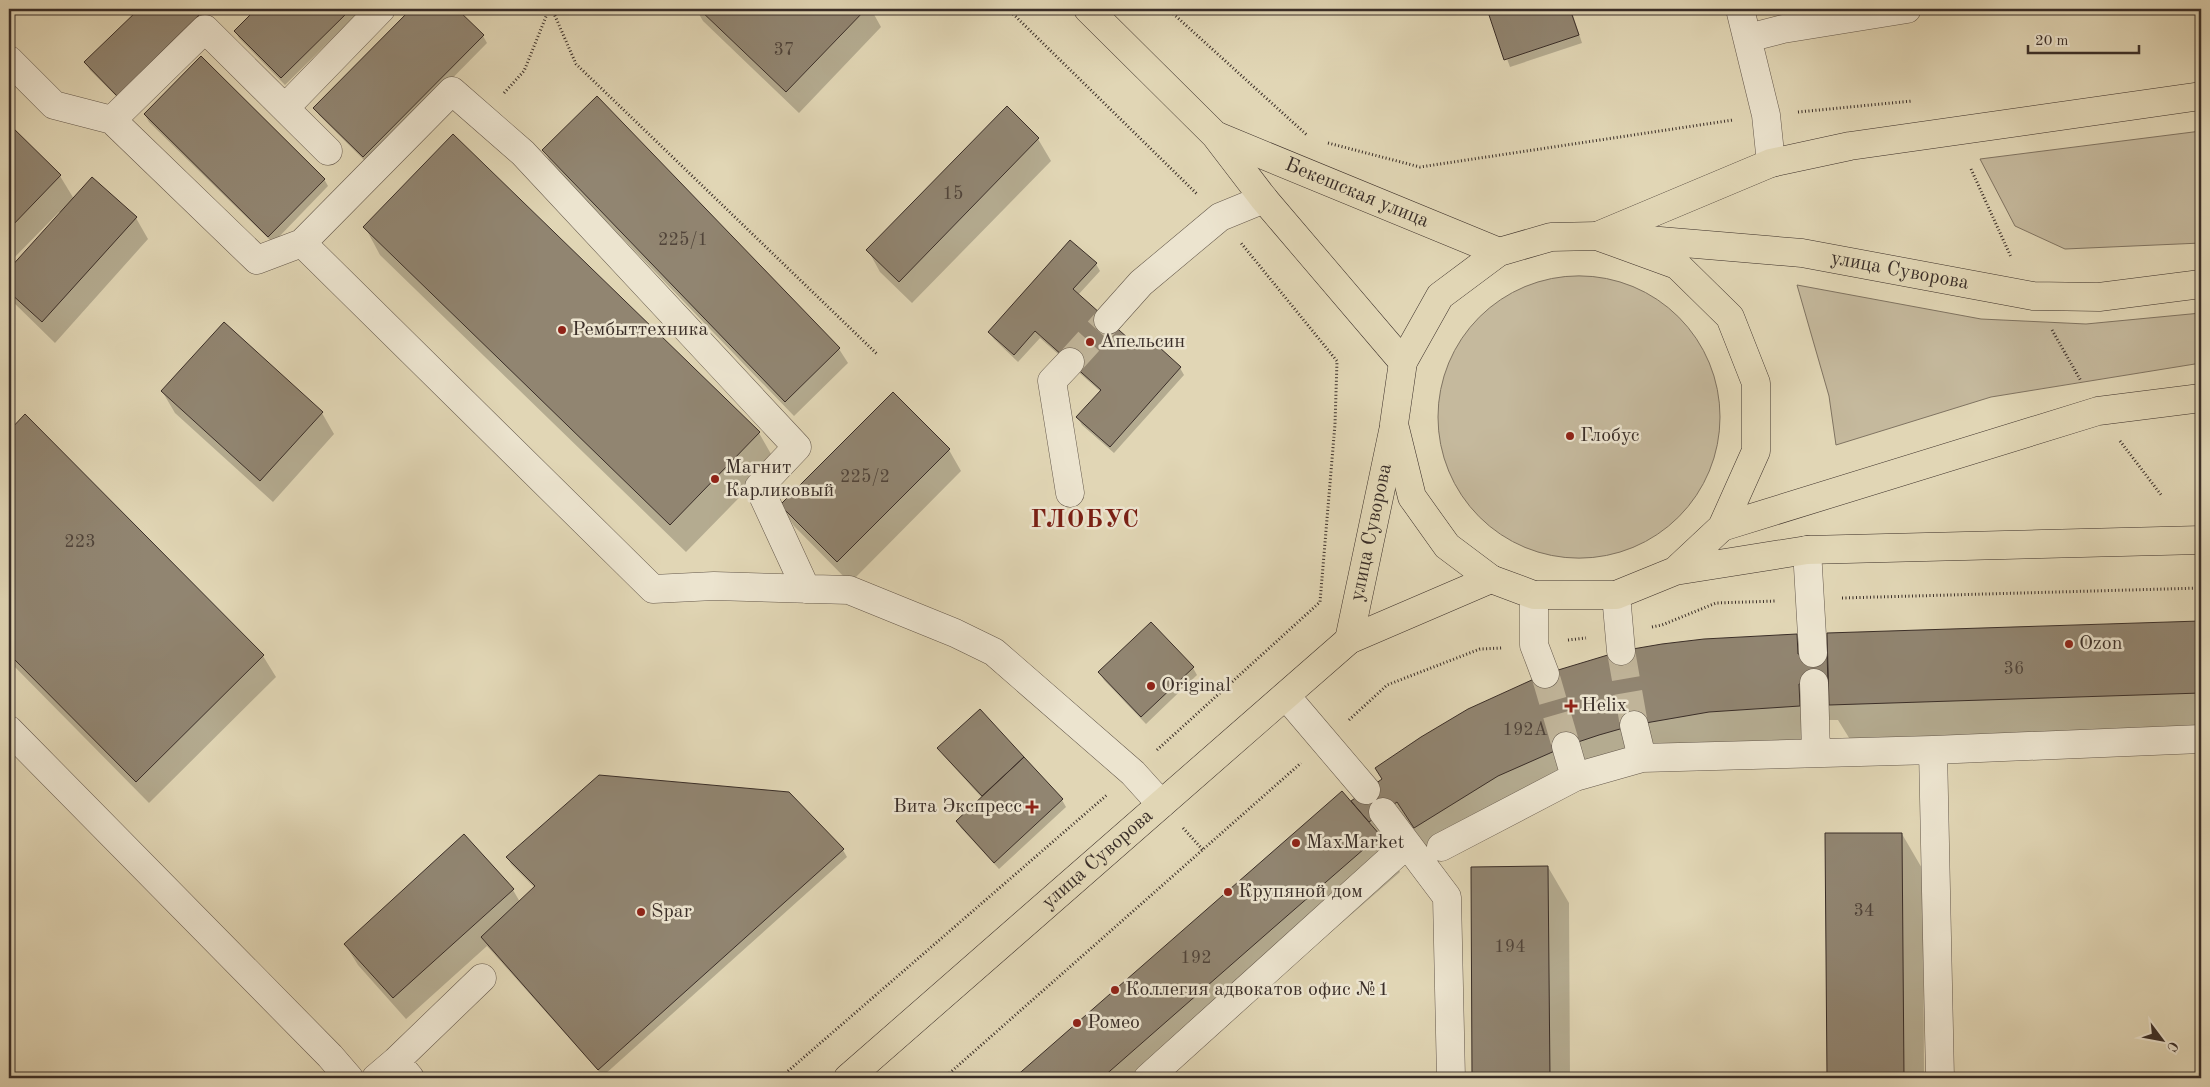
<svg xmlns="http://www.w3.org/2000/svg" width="2210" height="1087" font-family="'Old Standard TT',serif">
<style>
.green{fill:#c5b99d;stroke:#807462}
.shadow{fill:#0003}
.building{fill:#918571;stroke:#3a2e28}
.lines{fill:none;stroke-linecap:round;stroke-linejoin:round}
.minor-tunnel{stroke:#c0b499;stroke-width:28;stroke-dasharray:28 14;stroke-linecap:butt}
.minor-casing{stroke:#64584b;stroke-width:29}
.major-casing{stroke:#3a2e28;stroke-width:29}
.path{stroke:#3a2e28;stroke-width:3;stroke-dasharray:1 2.5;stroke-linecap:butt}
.minor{stroke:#ece4cf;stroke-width:28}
.major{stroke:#e1d6b5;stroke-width:28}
.poi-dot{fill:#8f2418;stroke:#ece4cf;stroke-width:2}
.labels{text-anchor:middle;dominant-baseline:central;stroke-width:5;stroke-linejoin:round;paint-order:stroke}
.number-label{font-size:18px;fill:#50443a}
.street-label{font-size:20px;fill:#3a2e28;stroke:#ece4cf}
.poi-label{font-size:20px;fill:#3a2e28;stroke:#ece4cf;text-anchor:start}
.district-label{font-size:25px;font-weight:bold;letter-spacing:1px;fill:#7a1f14;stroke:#ece4cf}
</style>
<rect width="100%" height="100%" fill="#e1d6b5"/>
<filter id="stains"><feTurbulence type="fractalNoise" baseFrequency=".004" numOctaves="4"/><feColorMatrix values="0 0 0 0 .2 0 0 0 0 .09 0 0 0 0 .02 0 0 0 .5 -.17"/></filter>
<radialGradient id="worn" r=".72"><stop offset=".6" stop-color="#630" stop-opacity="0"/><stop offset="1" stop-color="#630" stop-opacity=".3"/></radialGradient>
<path class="green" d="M2201 131V243L2065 249 2015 226 1980 159Z
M1438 417a141 141 0 1 1 282 0a141 141 0 1 1-282 0Z
M1797 285 1981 319 2086 324 2201 313V363L1991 397 1836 445 1829 396Z"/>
<path class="shadow" d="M140 9H216L122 102 90 70 86 63Z
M258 9H362L285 85 239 38 235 31Z
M413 9H456L483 36 487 43 368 164 319 115 315 108Z
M696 9H871L881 27 799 113 703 21Z
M1489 9H1571L1582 43 1510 67Z
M1007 108 1038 139 1051 161 912 303 880 272 868 250Z
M145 115 324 179 328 186 273 243 149 122Z
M9 126 60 176 74 199 136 218 148 239 55 343 9 298V271L61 213 59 212 9 263Z
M454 136 759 433 775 461 686 552 380 255 365 227Z
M544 150 839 349 848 363 794 416 552 165Z
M1096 264 1100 271 1078 295 1139 349 1148 339 1180 368 1184 375 1114 453 1082 425 1078 418 1101 392 1040 338 1018 362 994 339 989 332Z
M162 391 322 413 334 434 273 502 175 413Z
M25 416 263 656 276 677 149 803 9 661V432Z
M949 450 961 471 850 583 794 526 781 505Z
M2200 623 2201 626V730L1851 741 1838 720H1819L1820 742 1655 761 1519 812 1436 863 1392 857 1400 872 1164 1078H1016L1342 793 1351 803 1383 779 1796 636 1807 655 1828 654Z
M1193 668 1197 675 1146 724 1104 680 1100 673Z
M979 710 1062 800 1066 807 999 869 961 828 957 821 982 798 943 755 939 748Z
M1826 834H1902L1923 870 1924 1078H1828Z
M843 850 847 857 603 1076 487 946 406 1019 358 965 345 944 513 890 520 902 535 888 511 864 507 857Z
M1548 867 1569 903 1570 1078H1473L1472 868Z"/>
<path class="building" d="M139 9H205L117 96 84 62Z
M256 9H351L281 78 234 31Z
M411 9H457L484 35 363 157 313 108Z
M699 9H866L786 92Z
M1487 9H1570L1579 35 1504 60Z
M201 56 325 179 268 237 144 114Z
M597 96 840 348 785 402 542 150Z
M1007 106 1039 138 899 282 866 250Z
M9 124 61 175 9 229Z
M453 134 760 432 670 525 363 227Z
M92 177 137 217 42 322 9 292V269Z
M1070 240 1097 263 1073 289 1138 347 1148 337 1181 367 1110 447 1076 417 1101 390 1035 331 1014 355 988 332Z
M224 322 323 412 260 481 161 391Z
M893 392 950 449 837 562 780 505Z
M25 414 264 655 136 782 9 654V431Z
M2200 621 2201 693 1829 705 1827 633Z
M1151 622 1194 667 1141 717 1098 672Z
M1797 634 1798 654 1827 653 1828 683 1799 684 1800 706 1709 712 1634 725 1599 735 1566 746 1498 776 1414 828 1397 802 1369 822 1351 801 1382 779 1375 768 1421 737 1468 709 1545 674 1621 651 1662 644 1704 639Z
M980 709 1024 757 982 796 937 748Z
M1024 757 1063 799 994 863 956 821Z
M599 775 789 792 844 849 598 1070 481 937 535 886 506 857Z
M1342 791 1380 835 1272 929 1102 1078H1014Z
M1825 833H1902L1904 1078H1827Z
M464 834 514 889 393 998 344 944Z
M1548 866 1550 1078H1472L1471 867Z"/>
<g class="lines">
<path class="minor-tunnel" d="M1070 362 1108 320
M1621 651 1634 725
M1545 674 1566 746"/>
<g class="minor-casing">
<path id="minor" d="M1740 9 1766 115 1771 163
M1748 38 1783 29 1907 9
M9 60 54 105 112 120
M285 108 381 9
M302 243 257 260 112 120 205 29 328 151
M1108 320 1141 283 1220 217 1264 199
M1070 362 1052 381 1070 493
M1807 550 1813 653
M806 589 759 487 797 447 523 153 452 91 302 243 653 589 714 586 849 590 955 633 994 652 1133 773 1161 804
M1534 595V645L1545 674
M1616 595 1621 651
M1814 683 1816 753
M1286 696 1366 790
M1634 725 1642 758
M9 730 330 1056 349 1078
M1566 746 1575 777
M1933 750 1940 1078
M1383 812 1447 897 1451 1078
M1441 847 1575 777 1642 758 1933 750 2201 739
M396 1061 482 978
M376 1078 396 1061 410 1078
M1148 1078 1406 845"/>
</g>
<g class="major-casing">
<g id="major">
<path d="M1088 9 1215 135 1264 199 1403 362"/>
<path id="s1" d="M1217 136 1499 252"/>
<path d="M1597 236 1771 163 1850 146 2201 96"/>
<path id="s2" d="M1636 239 1802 253 2033 296 2099 297 2201 284"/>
<path d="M1722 527 2098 411 2201 398"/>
<path d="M1675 571 1722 527 1756 451V383L1730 317 1677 265 1597 236 1551 237 1499 252 1440 296 1403 362 1394 424 1412 497 1447 546 1491 579 1534 595H1616L1675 571 1807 550 2201 540"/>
<path id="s3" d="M1349 640 1393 431"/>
<path id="s4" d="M848 1078 1349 640 1491 579"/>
</g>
</g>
<path class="path" d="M552 9 576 64 877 354
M1008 9 1197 194
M1168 9 1308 136
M504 93 524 71 549 9
M1798 112 1912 101
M1328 143 1420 167 1733 120
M1971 169 2011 257
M2052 330 2081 381
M2120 441 2162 496
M1842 598 2201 588
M1652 627 1662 625 1716 603 1776 601
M1568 640 1586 638
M1349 720 1387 685 1480 649 1502 648
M1157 750 1320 602 1335 424 1337 361 1241 243
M1183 828 1203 850
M780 1078 1108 794
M944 1078 1301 763"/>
<use href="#minor" class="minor"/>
<use href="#major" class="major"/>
</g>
<g class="poi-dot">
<circle cx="562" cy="330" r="5"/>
<circle cx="1090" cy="342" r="5"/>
<circle cx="1570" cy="436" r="5"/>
<circle cx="715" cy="479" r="5"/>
<circle cx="2069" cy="644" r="5"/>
<circle cx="1151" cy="686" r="5"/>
<path d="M1568.5 698.5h5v5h5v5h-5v5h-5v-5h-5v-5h5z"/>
<path d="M1029.5 799.5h5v5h5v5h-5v5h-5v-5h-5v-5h5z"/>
<circle cx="1296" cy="843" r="5"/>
<circle cx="1228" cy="892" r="5"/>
<circle cx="641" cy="912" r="5"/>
<circle cx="1115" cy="990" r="5"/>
<circle cx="1077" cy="1023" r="5"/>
</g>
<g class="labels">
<g class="number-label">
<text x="784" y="50">37</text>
<text x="953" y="194">15</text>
<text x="683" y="240">225/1</text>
<text x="865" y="477">225/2</text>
<text x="80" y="542">223</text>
<text x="2014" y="669">36</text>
<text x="1525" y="730">192А</text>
<text x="1864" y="911">34</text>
<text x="1510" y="947">194</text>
<text x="1196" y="958">192</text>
</g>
<g class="street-label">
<text stroke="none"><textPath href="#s1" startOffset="151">Бекешская улица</textPath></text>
<text stroke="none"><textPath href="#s2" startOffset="266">улица Суворова</textPath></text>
<text stroke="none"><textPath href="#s3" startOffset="110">улица Суворова</textPath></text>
<text stroke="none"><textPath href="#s4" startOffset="332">улица Суворова</textPath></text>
</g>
<g class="poi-label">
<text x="572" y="330">Рембыттехника</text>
<text x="1100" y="342">Апельсин</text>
<text x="1580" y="436">Глобус</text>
<text x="725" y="468">Магнит<tspan x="725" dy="23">Карликовый</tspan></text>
<text x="2079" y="644">Ozon</text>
<text x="1161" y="686">Original</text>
<text x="1581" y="706">Helix</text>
<text x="1022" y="807" text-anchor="end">Вита Экспресс</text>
<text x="1306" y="843">MaxMarket</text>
<text x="1238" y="892">Крупяной дом</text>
<text x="651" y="912">Spar</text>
<text x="1125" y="990">Коллегия адвокатов офис №1</text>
<text x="1087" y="1023">Ромео</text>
</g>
<g class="district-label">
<text x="1085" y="520">ГЛОБУС</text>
</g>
</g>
<rect width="2210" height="1087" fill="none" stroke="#e1d6b5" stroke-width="30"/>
<rect x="10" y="10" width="2190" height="1067" fill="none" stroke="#3a2e28" stroke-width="2.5"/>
<rect x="15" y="15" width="2180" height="1057" fill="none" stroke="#3a2e28"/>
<g transform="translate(2162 1040) rotate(122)" stroke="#ece4cf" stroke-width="4" paint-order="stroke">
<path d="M0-4L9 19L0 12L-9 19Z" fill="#3a2e28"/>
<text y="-8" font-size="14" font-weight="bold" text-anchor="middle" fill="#3a2e28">С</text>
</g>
<path d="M2028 45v8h111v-8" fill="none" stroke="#3a2e28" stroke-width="2.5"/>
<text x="2035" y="45" font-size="15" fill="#3a2e28" stroke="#ece4cf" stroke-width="4" paint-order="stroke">20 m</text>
<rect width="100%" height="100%" filter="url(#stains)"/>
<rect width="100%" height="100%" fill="url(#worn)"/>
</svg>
